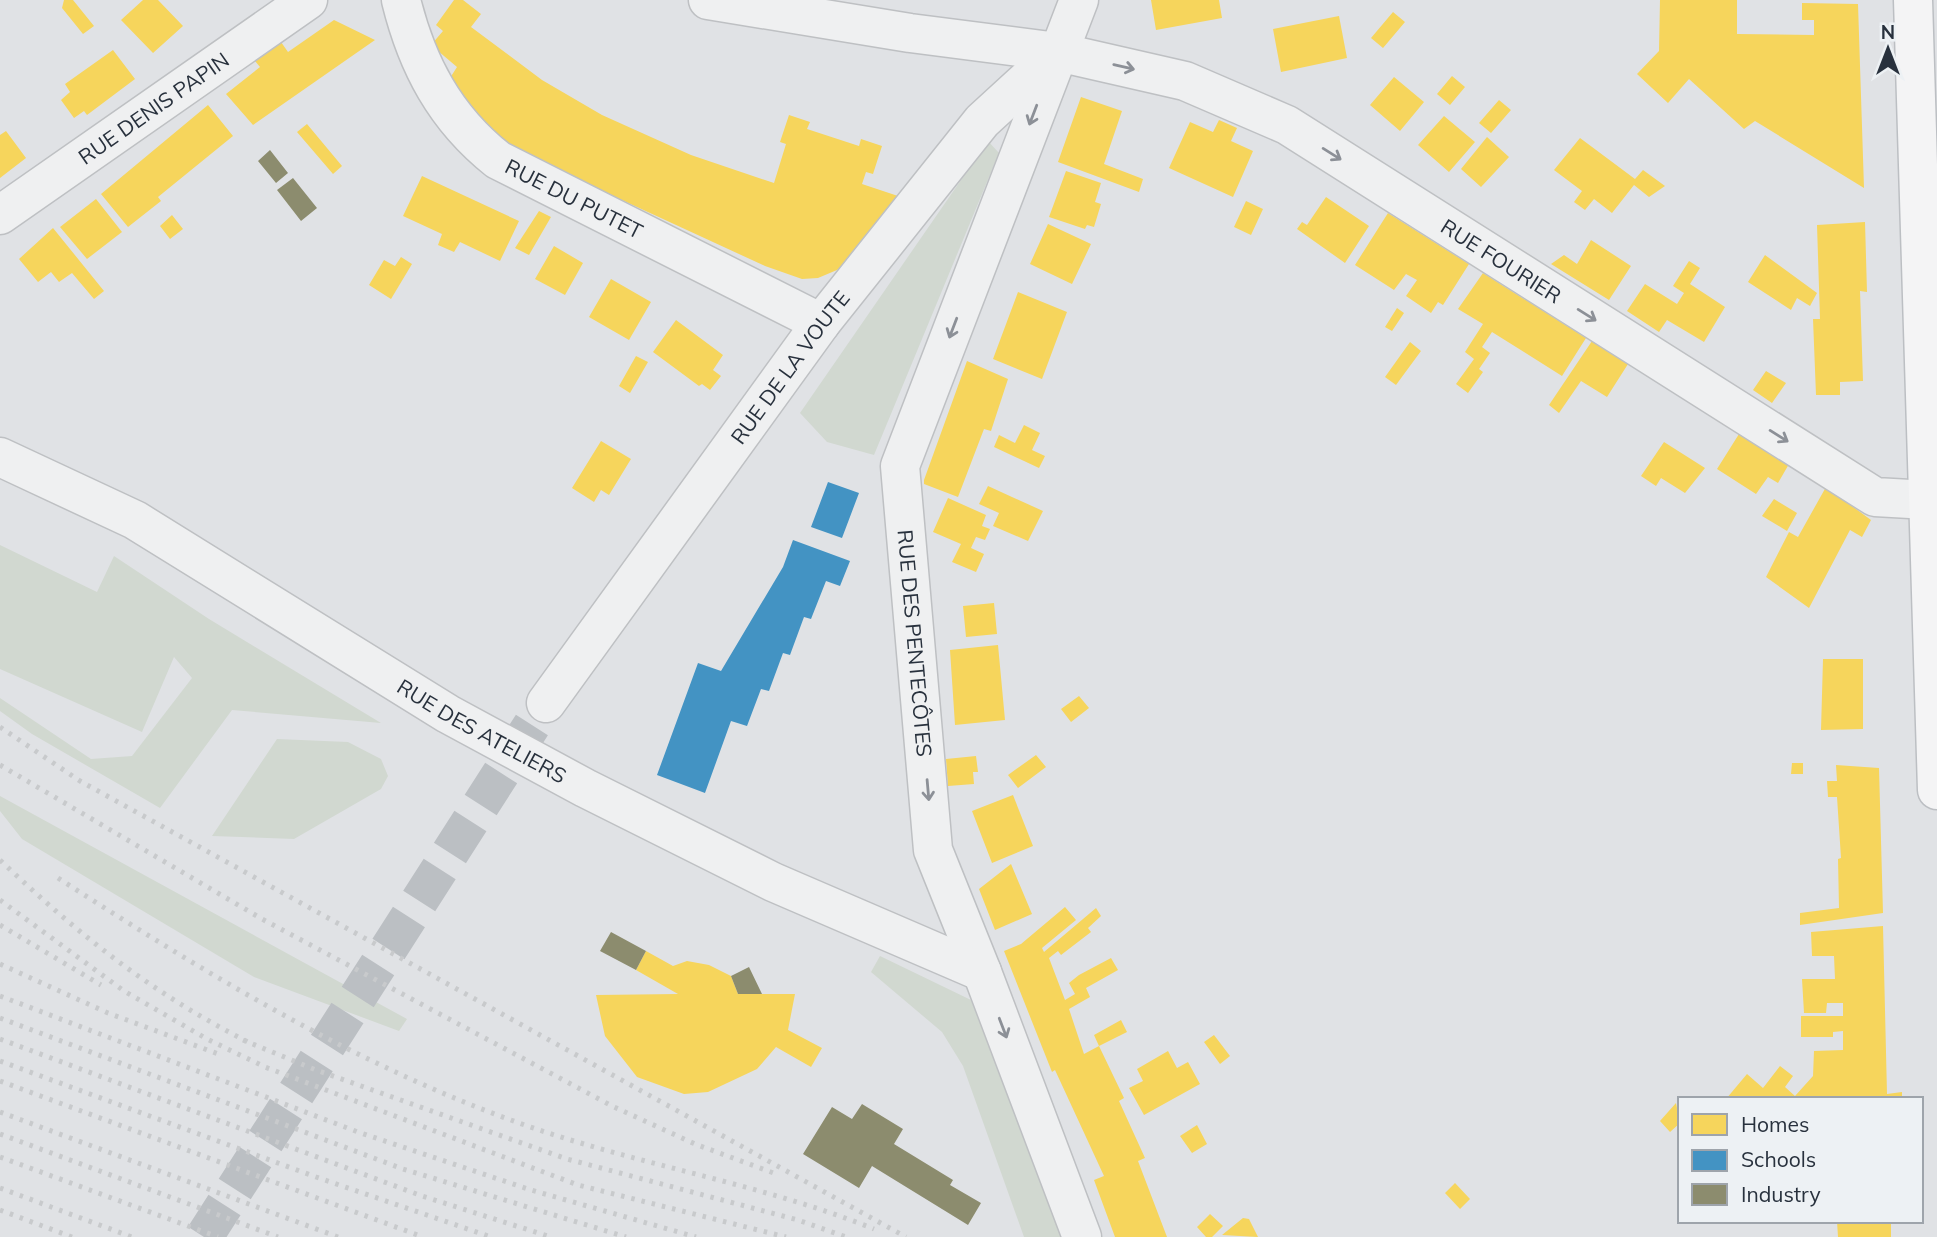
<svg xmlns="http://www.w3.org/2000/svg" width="1937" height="1237" font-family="Mulish,sans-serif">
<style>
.green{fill:#d1d8d0}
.homes{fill:#f6d55c}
.schools{fill:#4393c3}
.industry{fill:#8c8c6e}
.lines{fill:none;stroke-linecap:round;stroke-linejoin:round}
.minor-tunnel{stroke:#bbbfc3;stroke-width:38;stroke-dasharray:38 19;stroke-linecap:butt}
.minor-casing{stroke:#bec0c3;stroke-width:41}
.major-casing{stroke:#bcbfc3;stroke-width:41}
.minor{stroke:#eff0f1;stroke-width:38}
.major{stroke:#f4f4f5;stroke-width:38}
.rail{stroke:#c8cacc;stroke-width:5;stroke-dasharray:3.5 7;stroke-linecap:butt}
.oneway{stroke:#8c9097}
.labels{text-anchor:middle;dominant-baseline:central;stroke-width:7;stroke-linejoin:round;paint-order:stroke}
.street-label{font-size:21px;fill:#28313d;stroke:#edf1f4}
</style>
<rect width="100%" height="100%" fill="#e0e2e5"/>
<path class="green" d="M988 141 999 153 874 455 827 442 800 413Z
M0 545 97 592 114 556 209 619 381 723 232 710 160 808 32 734 0 711V698L91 759 132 756 192 678 174 657 142 732 0 669Z
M277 739 348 742 381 759 388 776 381 789 294 839 212 836Z
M0 796 407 1019 399 1031 254 977 22 839 0 811Z
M880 956 971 1000 1062 1237H1024L963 1066 942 1032 871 972Z"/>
<path class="homes" d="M64 0H73L94 26 83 34 62 8Z
M143 0H158L183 26 153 53 121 20Z
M454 0H463L481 14 471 27 542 80 602 115 691 155 774 183 786 144 780 142 789 115 810 122 807 129 859 146 861 139 882 146 873 174 866 172 862 184 898 196 850 261 837 270 818 278 802 279 765 266 535 160 505 143 476 113 450 78 457 67 431 45 443 31 436 25Z
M1151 0H1219L1222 18 1156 30Z
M1660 0H1737V34L1814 35V20H1802V3L1858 4 1864 188 1755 121 1744 129 1689 79 1668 103 1637 74 1659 51Z
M1393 12 1405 22 1383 48 1371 38Z
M1339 16 1347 58 1281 72 1273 29Z
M334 20 375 40 253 125 226 94 260 67 255 61 281 42 288 52Z
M113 50 135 79 87 115 84 111 74 118 61 100 70 92 65 84Z
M1452 76 1465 87 1450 105 1437 94Z
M1394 77 1424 102 1400 131 1370 105Z
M1081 97 1122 111 1104 164 1143 179 1139 192 1058 162Z
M1499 100 1511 110 1491 133 1479 123Z
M208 105 233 136 158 197 161 201 128 227 101 194Z
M1444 116 1475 142 1449 172 1418 145Z
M1219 120 1237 128 1231 141 1253 151 1233 197 1169 168 1190 122 1213 132Z
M307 124 342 166 333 174 297 132Z
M6 131 26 158 0 178V135Z
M1487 137 1509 157 1481 187 1461 169Z
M1580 138 1635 179 1643 170 1665 186 1649 197 1634 185 1612 213 1594 199 1585 210 1574 202 1582 191 1554 170Z
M1066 171 1101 183 1095 202 1101 204 1094 227 1087 225 1085 229 1049 217Z
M422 176 519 221 500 261 460 242 454 252 438 245 442 234 403 216Z
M1326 197 1369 226 1345 263 1297 229 1302 222 1307 225Z
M96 199 122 232 87 259 60 227Z
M1246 201 1263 209 1251 235 1234 227Z
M539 211 551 217 529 255 515 248Z
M1388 213 1469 264 1443 305 1438 302 1431 313 1406 296 1417 280 1406 274 1394 290 1355 265Z
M172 215 183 229 170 239 160 226Z
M1865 222 1867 292 1860 291 1863 381 1840 382V395H1816L1813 319H1820L1817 225Z
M1048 224 1091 244 1072 284 1030 264Z
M53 228 104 291 94 299 72 273 59 282 51 272 38 282 19 259Z
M1591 240 1631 266 1609 300 1551 264 1564 255 1577 264Z
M554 246 583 263 565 295 535 279Z
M1765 255 1817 293 1810 306 1797 298 1791 310 1748 282Z
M401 257 412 264 391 299 369 285 384 260 395 266Z
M1689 261 1700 268 1690 284 1725 307 1704 342 1667 320 1659 332 1627 311 1645 284 1677 304 1684 293 1673 286Z
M1483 273 1586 338 1562 376 1492 332 1482 347 1490 353 1479 369 1483 372 1468 393 1456 384 1474 359 1465 352 1483 324 1458 309Z
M611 279 651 302 629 340 589 317Z
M1018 292 1067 312 1042 379 993 359Z
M1397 308 1404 313 1392 331 1385 327Z
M676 320 723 355 713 370 721 376 710 390 702 384 699 386 653 352Z
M1592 341 1628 364 1607 397 1581 381 1559 413 1549 405Z
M1410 342 1421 351 1396 385 1385 377Z
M636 356 648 362 630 393 619 386Z
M967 361 1008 379 991 431 984 429 958 497 924 484V480Z
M1766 371 1786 383 1772 403 1753 390Z
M1024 425 1040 433 1032 450 1045 456 1039 468 994 447 999 435 1015 443Z
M1739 434 1789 464 1778 483 1768 477 1756 494 1717 469Z
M601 441 631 459 609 495 601 490 594 502 572 488Z
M1664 442 1705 468 1685 493 1661 478 1656 486 1641 476Z
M988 486 1043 511 1028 541 993 526 999 513 979 504Z
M1826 487 1871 520 1862 537 1850 530 1809 608 1766 577 1789 532 1798 537Z
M948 498 986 515 982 526 990 529 985 540 976 537 971 548 984 554 976 572 952 562 961 544 933 532Z
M1774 499 1797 513 1787 531 1762 516Z
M994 603 997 634 966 637 963 606Z
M998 645 1005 720 955 725 950 650Z
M1823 659H1863V729L1821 730Z
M1079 696 1089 708 1071 722 1061 709Z
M1036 755 1046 767 1018 788 1008 775Z
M976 756 978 772H973L974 784 948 786 946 759Z
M1792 763H1803V774H1791Z
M1836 765 1879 768 1883 913 1800 925V913L1839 908 1838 859 1841 858 1837 797H1828L1827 781H1837Z
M1013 795 1033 846 992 863 972 811Z
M1011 864 1032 914 995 930 979 889Z
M1065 907 1076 920 1042 948 1044 952 1096 908 1101 916 1088 928 1091 932 1061 955 1058 951 1049 958 1065 1000 1075 994 1069 983 1079 975 1111 958 1118 970 1086 988 1090 997 1069 1009 1084 1054 1099 1046 1124 1098 1119 1101 1145 1158 1138 1161 1167 1237H1115L1094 1180 1104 1176 1055 1070 1052 1072 1004 951 1021 944Z
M1883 926 1887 1094 1902 1092V1099H1726L1747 1074 1763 1088 1780 1066 1793 1076 1785 1087 1795 1096 1813 1076 1814 1051 1843 1050V1031L1833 1032V1037H1801V1016H1843V1003H1827L1826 1013H1804L1802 979H1835L1834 956H1812L1811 932Z
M646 951 673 966 687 961 709 965 731 976 738 994H795L788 1030 822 1048 811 1067 776 1047 757 1069 708 1092 684 1094 637 1077 605 1036 596 995 678 994 636 970Z
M1121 1020 1127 1032 1099 1046 1094 1035Z
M1214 1035 1230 1056 1220 1064 1204 1042Z
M1168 1051 1177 1068 1188 1062 1200 1084 1144 1115 1129 1088 1143 1081 1137 1069Z
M1676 1103 1680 1123 1670 1132 1660 1121Z
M1197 1125 1207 1144 1192 1153 1180 1136Z
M1455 1183 1470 1199 1460 1209 1445 1193Z
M1210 1214 1223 1226 1212 1237H1206L1197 1227Z
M1243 1218 1249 1219 1258 1237 1222 1235Z
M1837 1221H1891V1237H1838Z"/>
<path class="schools" d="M828 482 859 493 842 538 811 527Z
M793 540 850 561 840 586 826 581 811 619 804 617 790 655 783 653 769 691 761 689 747 726 731 721 705 793 657 775 698 663 721 671 783 567Z"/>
<path class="industry" d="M270 150 288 173 276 183 258 161Z
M293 178 317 208 301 221 277 190Z
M611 932 646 951 636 970 600 951Z
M749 967 762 994H738L731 976Z
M862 1104 903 1129 894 1144 953 1180 950 1185 981 1203 968 1225 872 1166 859 1188 803 1154 832 1107 852 1119Z"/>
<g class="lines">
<path class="minor-tunnel" d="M204 1237 546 703"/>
<g class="minor-casing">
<g id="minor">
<path id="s1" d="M401 0C417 65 445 118 498 160L821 323"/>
<path id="s2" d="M708 0 910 33 1058 52 1185 81 1287 125 1875 497 1928 500"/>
<path id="s3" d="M1079 0 900 466 933 850 982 972 1082 1237"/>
<path id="s4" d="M0 215 308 0"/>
<path id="s5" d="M0 457 135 520 448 714 585 788 773 882 982 972"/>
<path id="s6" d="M546 703 821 323 982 121 1053 56"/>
</g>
</g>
<g class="major-casing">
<path id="major" d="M1913 0 1937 790"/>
</g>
<use href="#minor" class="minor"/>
<use href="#major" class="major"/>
<path class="rail" d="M0 727 80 781 906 1237
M0 765 262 919 612 1106 695 1144 779 1175
M0 860C79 935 151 993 250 1043
M58 878C205 973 354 1064 519 1123 636 1165 760 1183 874 1229
M0 900 124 991 207 1039 265 1067 578 1185 786 1237
M0 925 101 985
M0 964 108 1013 221 1055
M0 996 358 1132 531 1190 696 1237
M0 1018 403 1169 626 1237
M0 1039 422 1196 551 1237
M243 1040 316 1070 567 1159 798 1220 846 1237
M0 1061 316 1177 491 1237
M0 1081 423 1237
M0 1112 338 1237
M0 1134 278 1237
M0 1157 218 1237
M0 1188 132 1237
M0 1210 72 1237"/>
</g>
<defs><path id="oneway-shaft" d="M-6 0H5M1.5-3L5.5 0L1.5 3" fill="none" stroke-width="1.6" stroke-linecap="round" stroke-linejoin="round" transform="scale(1.75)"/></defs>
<g class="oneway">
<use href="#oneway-shaft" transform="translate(1124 67) rotate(13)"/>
<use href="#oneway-shaft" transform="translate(1033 115) rotate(111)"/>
<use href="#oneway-shaft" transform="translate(1332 154) rotate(32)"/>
<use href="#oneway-shaft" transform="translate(1587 315) rotate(32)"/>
<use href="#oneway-shaft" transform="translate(953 328) rotate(111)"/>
<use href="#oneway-shaft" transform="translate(1779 436) rotate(32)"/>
<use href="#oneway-shaft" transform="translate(928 790) rotate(85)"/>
<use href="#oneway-shaft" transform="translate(1003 1028) rotate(69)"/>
</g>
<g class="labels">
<g class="street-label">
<text stroke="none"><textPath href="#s4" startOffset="187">RUE DENIS PAPIN</textPath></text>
<text stroke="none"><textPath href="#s1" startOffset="276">RUE DU PUTET</textPath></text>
<text stroke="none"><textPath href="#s2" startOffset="849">RUE FOURIER</textPath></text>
<text stroke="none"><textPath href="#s6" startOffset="415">RUE DE LA VOUTE</textPath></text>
<text stroke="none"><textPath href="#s3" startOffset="677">RUE DES PENTECÔTES</textPath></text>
<text stroke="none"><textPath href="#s5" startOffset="555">RUE DES ATELIERS</textPath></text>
</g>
</g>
<rect x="1678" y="1097" width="245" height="126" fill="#edf1f4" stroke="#9ea4ab" stroke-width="2"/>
<rect x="1692" y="1114" width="35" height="21" fill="#f6d55c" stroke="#9ea4ab" stroke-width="2"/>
<text x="1741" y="1132" font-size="21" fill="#28313d">Homes</text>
<rect x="1692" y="1150" width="35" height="21" fill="#4393c3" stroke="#9ea4ab" stroke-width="2"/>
<text x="1741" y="1167" font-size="21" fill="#28313d">Schools</text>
<rect x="1692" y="1184" width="35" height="21" fill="#8c8c6e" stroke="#9ea4ab" stroke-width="2"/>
<text x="1741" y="1202" font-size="21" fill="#28313d">Industry</text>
<g transform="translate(1888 49)" stroke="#edf1f4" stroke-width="5" paint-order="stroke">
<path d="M0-5L12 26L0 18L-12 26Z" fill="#28313d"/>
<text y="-10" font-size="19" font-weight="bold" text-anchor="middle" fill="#28313d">N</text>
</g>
</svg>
